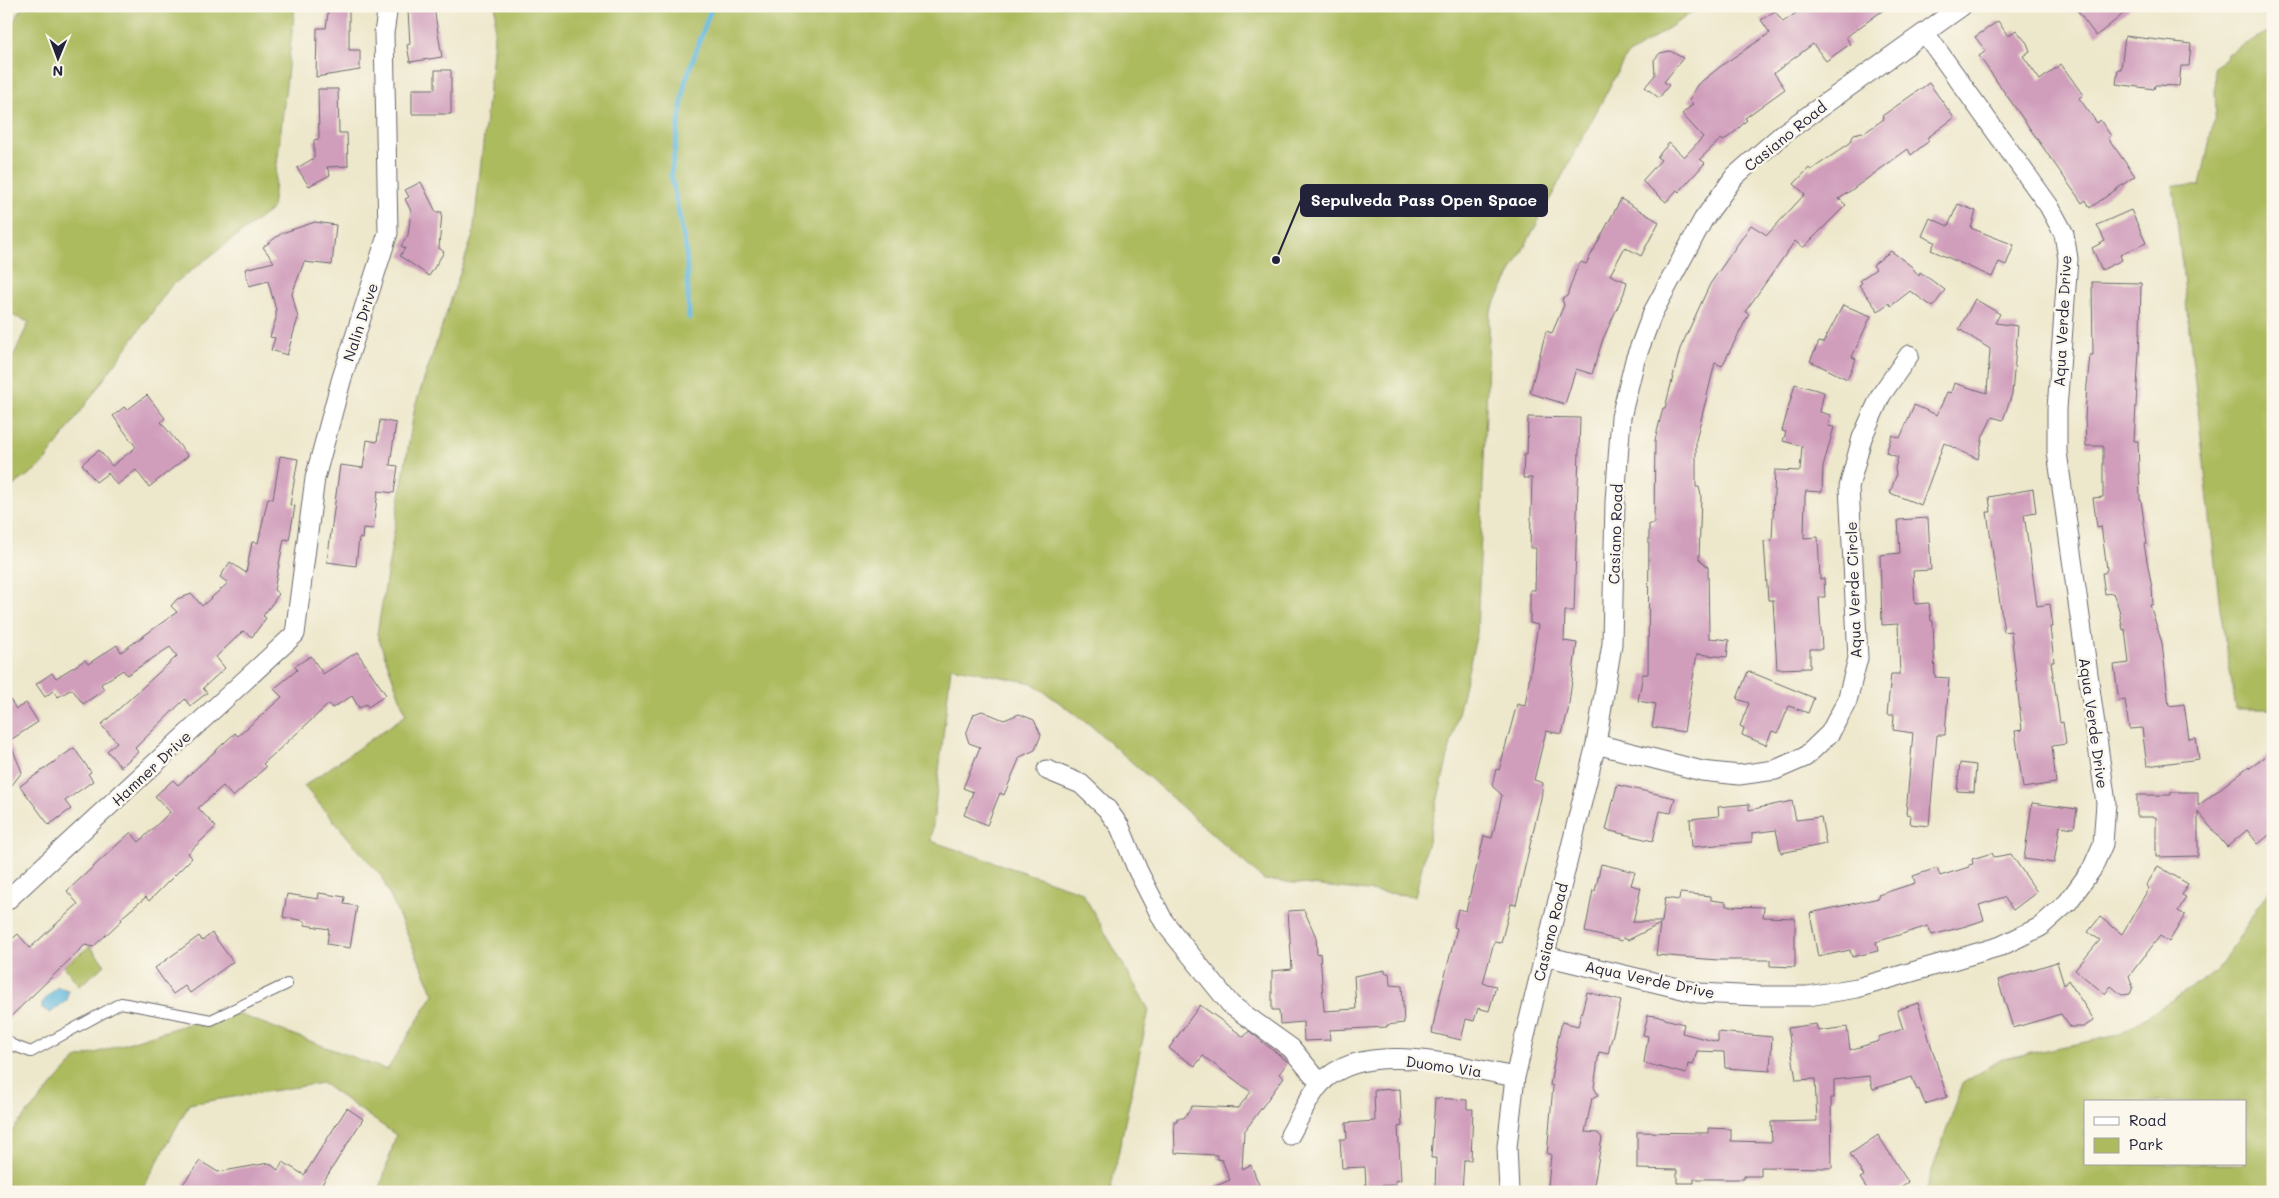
<svg xmlns="http://www.w3.org/2000/svg" width="2279" height="1198" font-family="Mali,sans-serif">
<style>
.green{fill:#adbb5e;stroke:#686e4c;fill-rule:evenodd}
.water{fill:#5fb8dc;stroke:#406d8c}
.lines{fill:none;stroke-linecap:round;stroke-linejoin:round}
.stream{stroke:#5fb8dc;stroke-width:5}
.building{fill:#d09dbb}
.service-casing{stroke:#69676d;stroke-width:12}
.minor-casing{stroke:#69676d;stroke-width:21}
.service{stroke:#fff;stroke-width:10}
.minor{stroke:#fff;stroke-width:19}
.labels{text-anchor:middle;dominant-baseline:central;stroke-width:5;stroke-linejoin:round;paint-order:stroke}
.street-label{font-size:15px;fill:#22223b;stroke:#fbf7ec}
.leader{fill:none;stroke:#22223b;stroke-width:2}
.callout-dot{fill:#22223b;stroke:#fbf7ec;stroke-width:2}
.callout{fill:#22223b;stroke:#22223b;stroke-width:2}
.callout-label{font-size:16px;text-anchor:middle;font-weight:bold;fill:#fff}
</style>
<rect width="100%" height="100%" fill="#fbf7ec"/>
<filter id="ink" filterUnits="userSpaceOnUse"><feTurbulence type="fractalNoise" baseFrequency=".02" numOctaves="2"/><feDisplacementMap in="SourceGraphic" scale="10" xChannelSelector="R" yChannelSelector="G"/><feConvolveMatrix kernelMatrix="1 2 1 2 8 2 1 2 1" color-interpolation-filters="sRGB"/></filter>
<filter id="wash" filterUnits="userSpaceOnUse"><feTurbulence type="fractalNoise" baseFrequency=".0096" numOctaves="4" result="noise"/><feDisplacementMap in="SourceGraphic" scale="20" xChannelSelector="R" yChannelSelector="G"/><feGaussianBlur stdDeviation="1.12" result="paint"/><feColorMatrix in="noise" values="0 0 0 0 0 0 0 0 0 0 0 0 0 0 0 0 0 1.4 0 .05"/><feComposite in="paint" operator="in"/></filter>
<g filter="url(#wash)">
<rect width="100%" height="100%" fill="#ede7cb"/>
<path class="green" d="M23 6H295L272 209 171 286 42 465 6 491V372L29 322 6 313V34Z
M496 6H1702L1626 56 1490 312 1477 633 1415 896 1264 880 1089 724 1032 683 951 667 931 841 1082 892 1149 1010 1110 1192H379L396 1135 322 1083 189 1104 141 1192H6V1137L76 1059 230 1011 387 1070 434 994 381 876 304 786 406 715 377 634 415 406 473 235 492 63Z
M2273 29V709H2236L2220 608 2173 185 2200 186 2216 110 2214 67 2226 59 2227 54Z
M2273 884V1192H1929L1926 1188 1963 1083 2002 1059 2119 1035 2218 970ZM2085 1102H2245V1164H2085Z
M90 946 105 965 79 986 64 966Z"/>
<path class="water" d="M57 987 68 990 67 1000 50 1013 42 1008V1003Z"/>
<g class="lines">
<path class="stream" d="M689 318 686 249 671 175 685 82 712 6"/>
</g>
<g id="blocks">
<path class="building" d="M329 6H349V50H360V70L316 77 317 28H326Z
M411 6 434 8 442 57 410 62 407 45 410 44 408 11 411 10Z
M1806 6H1889L1846 37 1850 44 1826 61 1813 44 1774 73 1785 89 1745 118 1747 120 1736 131 1723 141 1721 139 1700 159 1705 163 1679 192 1677 190 1666 202 1642 181 1661 160 1657 157 1669 143 1684 157 1703 137 1682 114 1693 104 1689 100 1697 85 1725 63 1770 33 1761 20 1775 11 1783 22Z
M2074 6H2133L2096 36Z
M1998 21 2008 36 2016 30 2027 43 2030 51 2023 56 2040 80 2061 64 2083 95 2079 98 2097 123 2100 120 2111 136 2108 138 2135 176 2090 208 2086 200 2082 203 1979 56 1986 51 1975 37Z
M2125 36 2191 44 2189 66H2181L2179 86 2155 85 2154 89 2116 84 2118 69H2121Z
M1670 51 1683 58 1664 82 1669 85 1659 98 1645 87 1655 75 1654 60 1660 53Z
M435 70H451V114H412V89H435Z
M1929 83 1954 118 1927 138 1929 141 1911 155 1908 149 1839 199 1846 205 1804 247H1802L1795 241 1745 312 1749 314 1722 366 1715 363 1696 440V487H1699L1701 495 1699 559 1708 567 1709 638 1729 640 1727 657 1697 654 1684 732 1652 727 1656 704 1638 701 1643 674H1648L1649 524H1654L1655 440 1663 408H1665L1680 349 1710 284 1751 225 1767 235 1805 194 1794 184 1809 168 1811 170 1850 143 1854 134 1862 132 1864 133 1884 119 1882 116Z
M318 89H338L339 133H347L348 166 327 167 330 175 309 186 297 168 314 158V140L319 139Z
M421 182 436 212H442L439 248 444 252 429 276 400 256 405 248 401 246 408 235 411 211 405 199 409 197 405 190Z
M1621 199 1659 222 1641 256 1625 247 1610 275 1627 282 1624 293 1603 339 1592 374 1576 369 1565 404 1533 394 1530 392 1546 331 1552 333 1564 305 1562 299 1567 296 1576 270 1581 262 1586 264Z
M1958 204 1976 211 1971 228 2014 245 2006 265 1999 262 1992 277 1931 250 1935 242 1922 236 1930 218 1948 226Z
M2131 210 2146 243 2120 255 2122 260 2102 270 2092 248 2105 241 2097 225Z
M315 222 336 225 332 265 304 262 292 294 298 318 287 355 271 350 275 338 270 337 276 318V310L268 281 249 286 245 269 274 262 263 247 282 233Z
M1891 251 1911 266 1919 276 1920 272 1945 290 1933 307 1910 291 1891 306 1889 303 1878 311 1859 285 1862 283 1860 280 1876 269 1873 265Z
M2092 282 2141 283 2140 333 2134 441H2138L2140 500H2141L2147 544H2144L2152 588 2153 604 2150 605 2162 643 2169 706 2184 704 2189 739 2196 738 2199 759 2147 766 2142 728 2129 729 2125 700 2119 701 2114 665 2129 663 2125 629 2123 630 2119 609 2113 593 2105 594 2102 573H2105L2107 569 2101 526 2097 527 2093 498 2103 497V446H2086L2085 418 2087 385 2090 355H2093Z
M1975 299 2000 314 1995 323 2018 326 2012 394 2003 420 1992 417 1983 436 1978 459 1944 443 1921 505 1890 493 1896 476 1895 468 1898 457 1886 453 1892 435 1900 438 1914 405 1937 415 1947 392 1951 393 1954 383 1987 393 1990 349 1959 329Z
M1843 305 1871 316 1852 357 1856 359 1847 379 1810 361 1819 342 1823 343Z
M1795 384 1824 392 1820 412 1830 415 1828 426 1834 427 1823 467 1822 492 1806 491 1805 496 1804 538 1818 537 1820 579 1824 578 1825 597H1819L1822 649H1810V668L1777 669 1773 600H1768L1764 541 1772 540 1775 470 1800 471 1802 446 1783 441 1786 432 1782 431Z
M147 395 165 418 161 422 188 456 149 487 136 470 117 485 108 473 96 482 82 464 99 450 112 466 136 447 113 416 124 407 127 410Z
M1528 417 1580 418 1574 611H1565L1564 641 1577 643 1568 711 1562 734 1546 731 1534 780 1543 783 1541 798 1516 905 1511 904 1501 943 1494 942 1483 983 1496 986 1489 1011 1478 1008 1474 1021 1466 1019 1461 1040 1432 1033 1436 1011 1457 928 1454 927 1458 909 1466 911 1484 836 1492 838 1502 795 1492 786 1496 769 1499 770 1517 704 1525 706 1538 625 1530 623V590H1535L1536 548H1530L1532 478H1523L1524 455H1527Z
M380 420 396 423 390 465 398 466 394 493 378 491 373 529 363 528 362 539 359 538 356 566 327 562 340 465 363 468 367 440 377 442Z
M280 456 298 459 290 505 295 506 289 540 284 539 274 590 279 594 263 616 266 618 252 637 243 631 216 657 225 668 203 688 207 693 190 706 185 699 135 748 138 752 121 767 107 751 117 742 101 725 177 656 170 647 127 675 123 670 101 684 104 690 83 704 72 689 58 697 53 691 45 697 36 684 52 673 56 678 85 660 88 664 117 645 121 652 177 612 171 606 177 599 192 594 202 606 228 583 220 577 230 562 246 573 252 542 258 543 268 498 273 499Z
M2033 489 2036 512 2024 514 2037 606 2050 604 2053 627H2050L2054 662H2051L2060 723 2063 722 2066 744 2052 746 2056 783 2023 788 2015 731 2022 730 2011 631 2004 632 1987 512H1991L1989 497Z
M1928 518 1931 570 1913 571 1915 604 1929 603 1931 621H1933L1935 677 1949 678 1945 735H1937L1929 826 1910 824 1911 815 1906 814 1913 733 1893 730 1894 715H1887L1891 674H1900L1898 624 1882 625 1880 555 1900 553 1898 520Z
M357 652 386 695 368 707 366 704 359 708 352 696 332 708 329 704 263 764 266 767 233 797 223 786 198 808 216 827 188 853 192 858 149 901 146 897 121 918 122 920 93 947 85 945 6 1021V944L18 934 30 948 78 904 67 891 131 832 139 842 170 812 155 796 173 780 178 785 235 733 238 736 282 697 274 689 297 670 295 666 311 656 323 674Z
M1748 671 1814 698 1808 713 1789 706 1778 733 1772 731 1766 745 1742 735 1744 728 1740 726 1749 703 1737 699Z
M6 693 16 709 26 703 38 722 9 741 22 772 6 793Z
M982 711 1004 720 1019 714 1034 720 1041 735 1035 750 1020 757 1004 795 1000 793 987 825 964 815 973 792 963 788 980 747 969 743 966 734 974 714Z
M74 748 91 772 88 774 93 781 65 801 71 809 49 825 20 786Z
M2273 751V832L2258 844 2247 830 2227 847 2198 812V856L2156 857V817H2137V795H2171V792H2198V806L2249 766 2250 768Z
M1960 763 1976 765 1974 792 1957 791Z
M1617 785 1675 798 1671 813 1660 811 1653 841 1606 830Z
M1792 801 1796 820 1821 817 1826 844 1781 853 1776 830 1752 833V842L1692 847 1690 819 1719 816 1718 807 1749 804V810Z
M2032 803 2077 809 2074 828 2060 826 2054 863 2024 859Z
M1992 853 1994 857 2011 854 2037 892 2013 910 2004 897 1979 905 1984 920 1966 926 1932 935 1928 926 1876 942 1878 951 1852 957 1850 950 1818 957 1810 913 1879 898 1878 895 1915 883 1913 876 1937 868 1940 876 1969 867V865L1973 864 1972 859Z
M1601 864 1635 872 1631 885 1641 888 1633 922H1662L1665 898 1679 900 1680 893 1711 896V900L1726 902V906L1764 907 1763 917 1795 918V967L1770 966V960H1718L1656 955 1660 924 1628 940 1623 938 1622 941 1585 932 1593 890 1595 891Z
M2158 866 2188 884 2182 895 2186 897 2178 911 2185 915 2169 942 2160 936 2129 976 2133 987 2130 994 2122 995 2111 986 2105 994 2075 970 2100 940 2088 932 2100 917 2122 934 2149 888 2146 886Z
M319 893 345 897 344 904 357 906 350 948 327 944 329 929 305 925V921L283 917 287 894 318 899Z
M1304 910 1316 937 1317 954 1320 953 1324 1011 1356 1009 1354 976 1385 970V973H1389L1390 985 1402 986 1404 1023 1387 1025V1027L1329 1030 1330 1040 1304 1041 1303 1022 1280 1024 1279 1010H1272V971L1292 969 1288 911Z
M212 933 233 962 190 993 185 986 173 994 155 968 199 936 202 941Z
M2057 962 2064 985 2068 980 2094 1020 2084 1027H2070L2061 1014 2013 1028 1998 980Z
M1587 992 1621 1001 1608 1054 1599 1052 1594 1087 1598 1095 1592 1098 1585 1132 1598 1133 1602 1138 1593 1191 1548 1186 1551 1154H1547L1553 1086 1550 1085 1558 1039 1562 1022 1578 1026Z
M1918 1003 1947 1097 1925 1104 1919 1089 1917 1090 1912 1077 1873 1089 1869 1076 1834 1080V1098H1831L1832 1168 1761 1167V1176H1744V1179H1694V1183H1677V1170L1637 1169V1132L1708 1133V1128L1731 1129V1141L1772 1142 1771 1122 1817 1121 1815 1079 1796 1080 1788 1028 1816 1024 1818 1031 1847 1027 1850 1050 1879 1041 1878 1037 1903 1029 1897 1010Z
M1200 1005 1244 1037 1249 1031 1288 1062 1279 1074 1284 1077 1244 1132 1242 1169 1251 1165 1262 1192H1202L1230 1180 1222 1160 1217 1159V1155L1175 1153V1151L1174 1121H1177V1118H1184L1192 1106 1238 1108 1251 1092 1203 1056 1195 1066 1171 1050 1169 1048Z
M1648 1015 1663 1017 1665 1019 1684 1024 1682 1033 1718 1042V1032L1772 1037 1770 1071 1725 1068 1724 1052 1697 1051 1693 1065 1688 1064 1686 1074 1644 1063 1648 1036 1643 1035Z
M1400 1089 1402 1126 1398 1127 1401 1180 1395 1181V1185L1366 1186 1365 1167 1342 1168 1340 1139H1347L1346 1123 1375 1121 1374 1090Z
M1435 1098 1467 1100V1109H1473L1471 1160H1464L1462 1192H1435L1436 1158H1431Z
M347 1108 363 1119 317 1192H259L255 1189 242 1192H196L183 1184 200 1161 218 1172 269 1163 278 1170 283 1162 304 1175Z
M1878 1135 1908 1182 1893 1192H1869L1860 1178 1864 1176 1850 1154Z"/>
</g>
</g>
<g filter="url(#ink)">
<use href="#blocks" fill-opacity="0" stroke="#69676d" stroke-width="1"/>
<g class="lines">
<g class="service-casing">
<path id="service" d="M6 1039 12 1045 31 1052 121 1003 211 1020 287 984"/>
</g>
<g class="minor-casing">
<path id="minor" d="M1596 744 1702 771 1739 775 1775 770 1805 757 1830 733 1847 701 1858 658 1849 487 1862 438 1881 395 1909 355
M1047 770 1081 784 1107 809 1120 827 1138 871 1164 922 1231 1005 1291 1048 1320 1083
M6 901 295 634 315 478 341 381 388 233 384 33 388 6
M1545 956 1699 993 1759 996H1808L1857 988 2001 946 2040 927 2068 902 2092 869 2103 844 2106 803 2057 452V409L2068 259 2064 234 2049 206 1925 33
M1290 1135C1298 1121 1310 1094 1321 1083 1365 1038 1461 1067 1515 1077
M1509 1192 1507 1147 1515 1077 1596 744 1612 644 1615 501 1621 417 1635 360 1653 312 1703 220 1735 176 1784 133 1962 6"/>
</g>
<use href="#service" class="service"/>
<use href="#minor" class="minor"/>
</g>
</g>
<g class="labels">
<g class="street-label">
<text transform="translate(1785 136) rotate(-39)">Casiano Road</text>
<text transform="translate(2062 321) rotate(-87)">Aqua Verde Drive</text>
<text transform="translate(360 322) rotate(-72)">Nalin Drive</text>
<text transform="translate(1615 534) rotate(-88)">Casiano Road</text>
<text transform="translate(1853 590) rotate(-92)">Aqua Verde Circle</text>
<text transform="translate(2094 723) rotate(82)">Aqua Verde Drive</text>
<text transform="translate(151 768) rotate(-43)">Hamner Drive</text>
<text transform="translate(1550 932) rotate(-76)">Casiano Road</text>
<text transform="translate(1650 979) rotate(12)">Aqua Verde Drive</text>
<text transform="translate(1444 1066) rotate(8)">Duomo Via</text>
</g>
</g>
<path class="leader" d="M1276 260L1301 200"/>
<circle class="callout-dot" cx="1276" cy="260" r="5"/>
<rect class="callout" x="1301" y="185" width="246" height="31" rx="5"/>
<g class="callout-label">
<text x="1424" y="206">Sepulveda Pass Open Space</text>
</g>
<rect width="2279" height="1198" fill="none" stroke="#fbf7ec" stroke-width="25"/>
<rect x="2084" y="1100" width="162" height="65" fill="#fbf7ec" stroke="#a4a2a5"/>
<rect x="2094" y="1117" width="25" height="8" fill="#ffffff" stroke="#a4a2a5"/>
<text x="2129" y="1126" font-size="15" fill="#22223b">Road</text>
<rect x="2094" y="1138" width="25" height="15" fill="#adbb5e" stroke="#a4a2a5"/>
<text x="2129" y="1150" font-size="15" fill="#22223b">Park</text>
<g transform="translate(58 58) rotate(181)" stroke="#fbf7ec" stroke-width="4" paint-order="stroke">
<path d="M0-4L9 19L0 12L-9 19Z" fill="#22223b"/>
<text y="-8" font-size="14" font-weight="bold" text-anchor="middle" fill="#22223b">N</text>
</g>
</svg>
